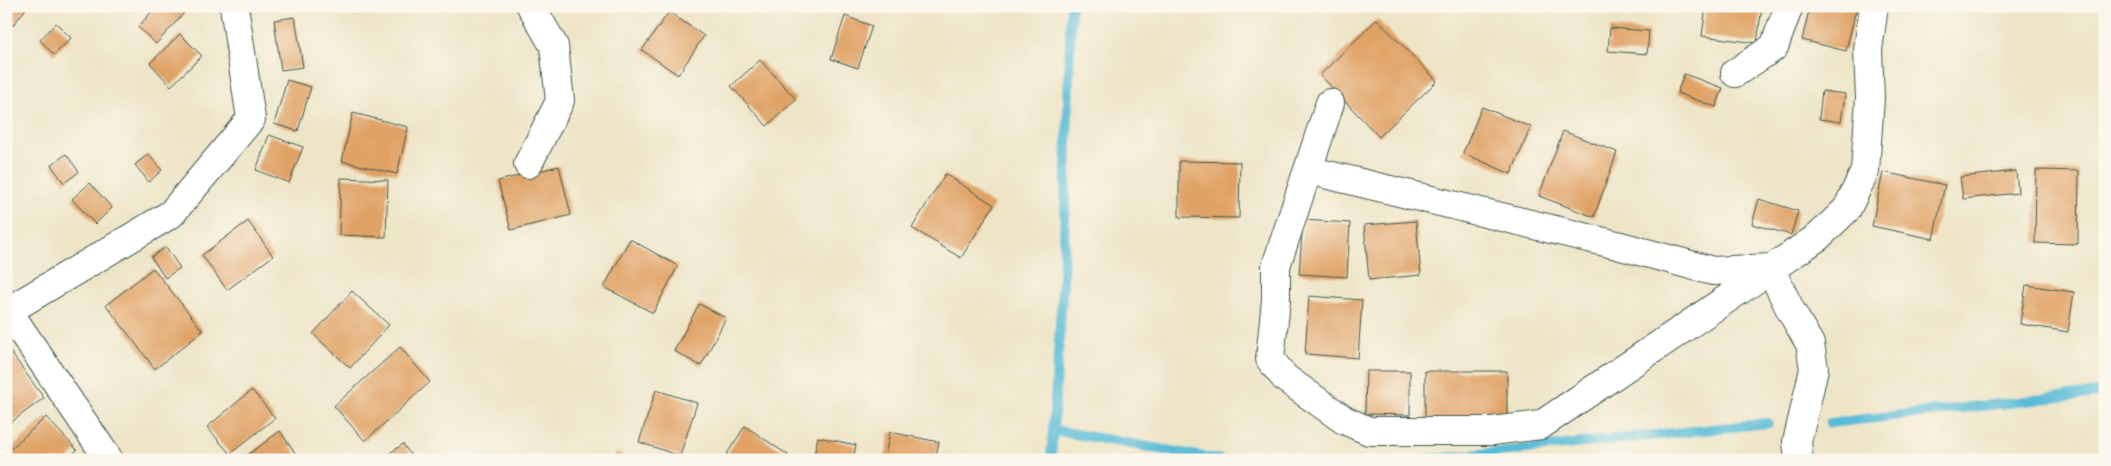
<svg xmlns="http://www.w3.org/2000/svg" width="2111" height="466" font-family="Dekko,sans-serif">
<style>
.lines{fill:none;stroke-linecap:round;stroke-linejoin:round}
.stream{stroke:#58bbd7;stroke-width:10}
.building{fill:#e0a265}
.street-casing{stroke:#3e564a;stroke-width:30}
.street{stroke:#fff;stroke-width:28}
</style>
<rect width="100%" height="100%" fill="#fbf7ec"/>
<filter id="ink" filterUnits="userSpaceOnUse"><feTurbulence type="fractalNoise" baseFrequency=".02" numOctaves="2"/><feDisplacementMap in="SourceGraphic" scale="10" xChannelSelector="R" yChannelSelector="G"/><feConvolveMatrix kernelMatrix="1 2 1 2 8 2 1 2 1" color-interpolation-filters="sRGB"/></filter>
<filter id="wash" filterUnits="userSpaceOnUse"><feTurbulence type="fractalNoise" baseFrequency=".0096" numOctaves="4" result="noise"/><feDisplacementMap in="SourceGraphic" scale="20" xChannelSelector="R" yChannelSelector="G"/><feGaussianBlur stdDeviation="1.12" result="paint"/><feColorMatrix in="noise" values="0 0 0 0 0 0 0 0 0 0 0 0 0 0 0 0 0 1.4 0 .05"/><feComposite in="paint" operator="in"/></filter>
<g filter="url(#wash)">
<rect width="100%" height="100%" fill="#eee5c7"/>
<g class="lines">
<path class="stream" d="M1830 423 2105 392
M1053 430 1221 460
M1051 460 1063 280 1071 6
M1425 460 1768 423"/>
</g>
<g id="blocks">
<path class="building" d="M6 6H28L6 34Z
M157 6H176L184 13 156 44 138 27Z
M1706 6H1762L1757 43 1702 36Z
M1810 6H1857L1846 51 1802 40Z
M669 12 704 36 678 75 642 50Z
M845 16 872 26 858 68 831 59Z
M295 17 303 67 281 70 274 20Z
M1377 19 1437 81 1379 137 1320 75Z
M56 23 71 38 54 55 40 40Z
M1610 28 1649 31 1647 54 1608 51Z
M180 34 202 56 171 86 150 63Z
M760 60 796 99 767 126 731 86Z
M1684 74 1723 88 1716 107 1677 93Z
M287 80 311 87 298 131 274 124Z
M1822 91 1845 94 1841 122 1819 119Z
M1482 107 1531 127 1511 174 1463 153Z
M353 113 408 127 397 174 342 161Z
M1563 131 1617 152 1594 217 1539 196Z
M269 135 303 147 289 183 256 170Z
M66 154 79 172 64 183 51 165Z
M148 154 162 170 149 182 135 165Z
M1179 161 1240 162 1239 218 1179 217Z
M559 166 571 215 511 230 498 181Z
M2036 170 2079 171 2078 244 2035 243Z
M2016 171 2018 193 1963 199 1960 177Z
M1883 172 1945 185 1933 239 1872 226Z
M945 174 994 205 961 258 912 228Z
M341 178 388 180 386 237 339 235Z
M90 183 112 208 95 224 72 199Z
M1759 199 1798 211 1791 235 1752 224Z
M1303 220 1350 223 1347 277 1299 274Z
M248 221 273 256 227 290 202 255Z
M1416 221 1421 275 1369 280 1364 225Z
M630 239 678 266 653 313 604 287Z
M166 247 180 268 165 278 151 257Z
M153 268 203 331 155 369 106 305Z
M2026 285 2074 292 2068 332 2020 324Z
M352 291 389 325 350 368 313 334Z
M1309 296 1362 300 1358 358 1305 354Z
M699 304 726 318 701 366 674 351Z
M6 346 44 398 6 426Z
M400 347 430 382 365 441 334 406Z
M1366 371H1410V415L1365 414Z
M1425 371H1507V421H1425Z
M252 390 275 418 230 454 207 427Z
M656 390 697 403 680 456 639 442Z
M46 417 77 450 67 460H6V453Z
M745 426 788 455 784 460H723Z
M280 431 300 460H241Z
M890 432 939 442 935 460H884Z
M818 437 856 445 853 460H813Z
M403 444 414 460H380Z
M617 452 631 460H612Z"/>
</g>
</g>
<g filter="url(#ink)">
<use href="#blocks" fill-opacity="0" stroke="#3e564a" stroke-width="1"/>
<g class="lines">
<g class="street-casing">
<path id="street" d="M1735 73 1774 47 1789 6
M1330 103 1276 266V300L1270 359 1285 378 1344 420 1369 431H1492L1541 425 1818 237 1847 209 1865 171 1870 98 1868 50 1874 6
M528 164 560 101 554 46 531 6
M1308 170 1617 245 1713 271 1770 268
M1770 268 1791 311 1810 344 1814 369 1797 442 1799 460
M8 311 109 460
M6 312 171 214 251 119 234 6"/>
</g>
<use href="#street" class="street"/>
</g>
</g>
<rect width="2111" height="466" fill="none" stroke="#fbf7ec" stroke-width="25"/>
</svg>
